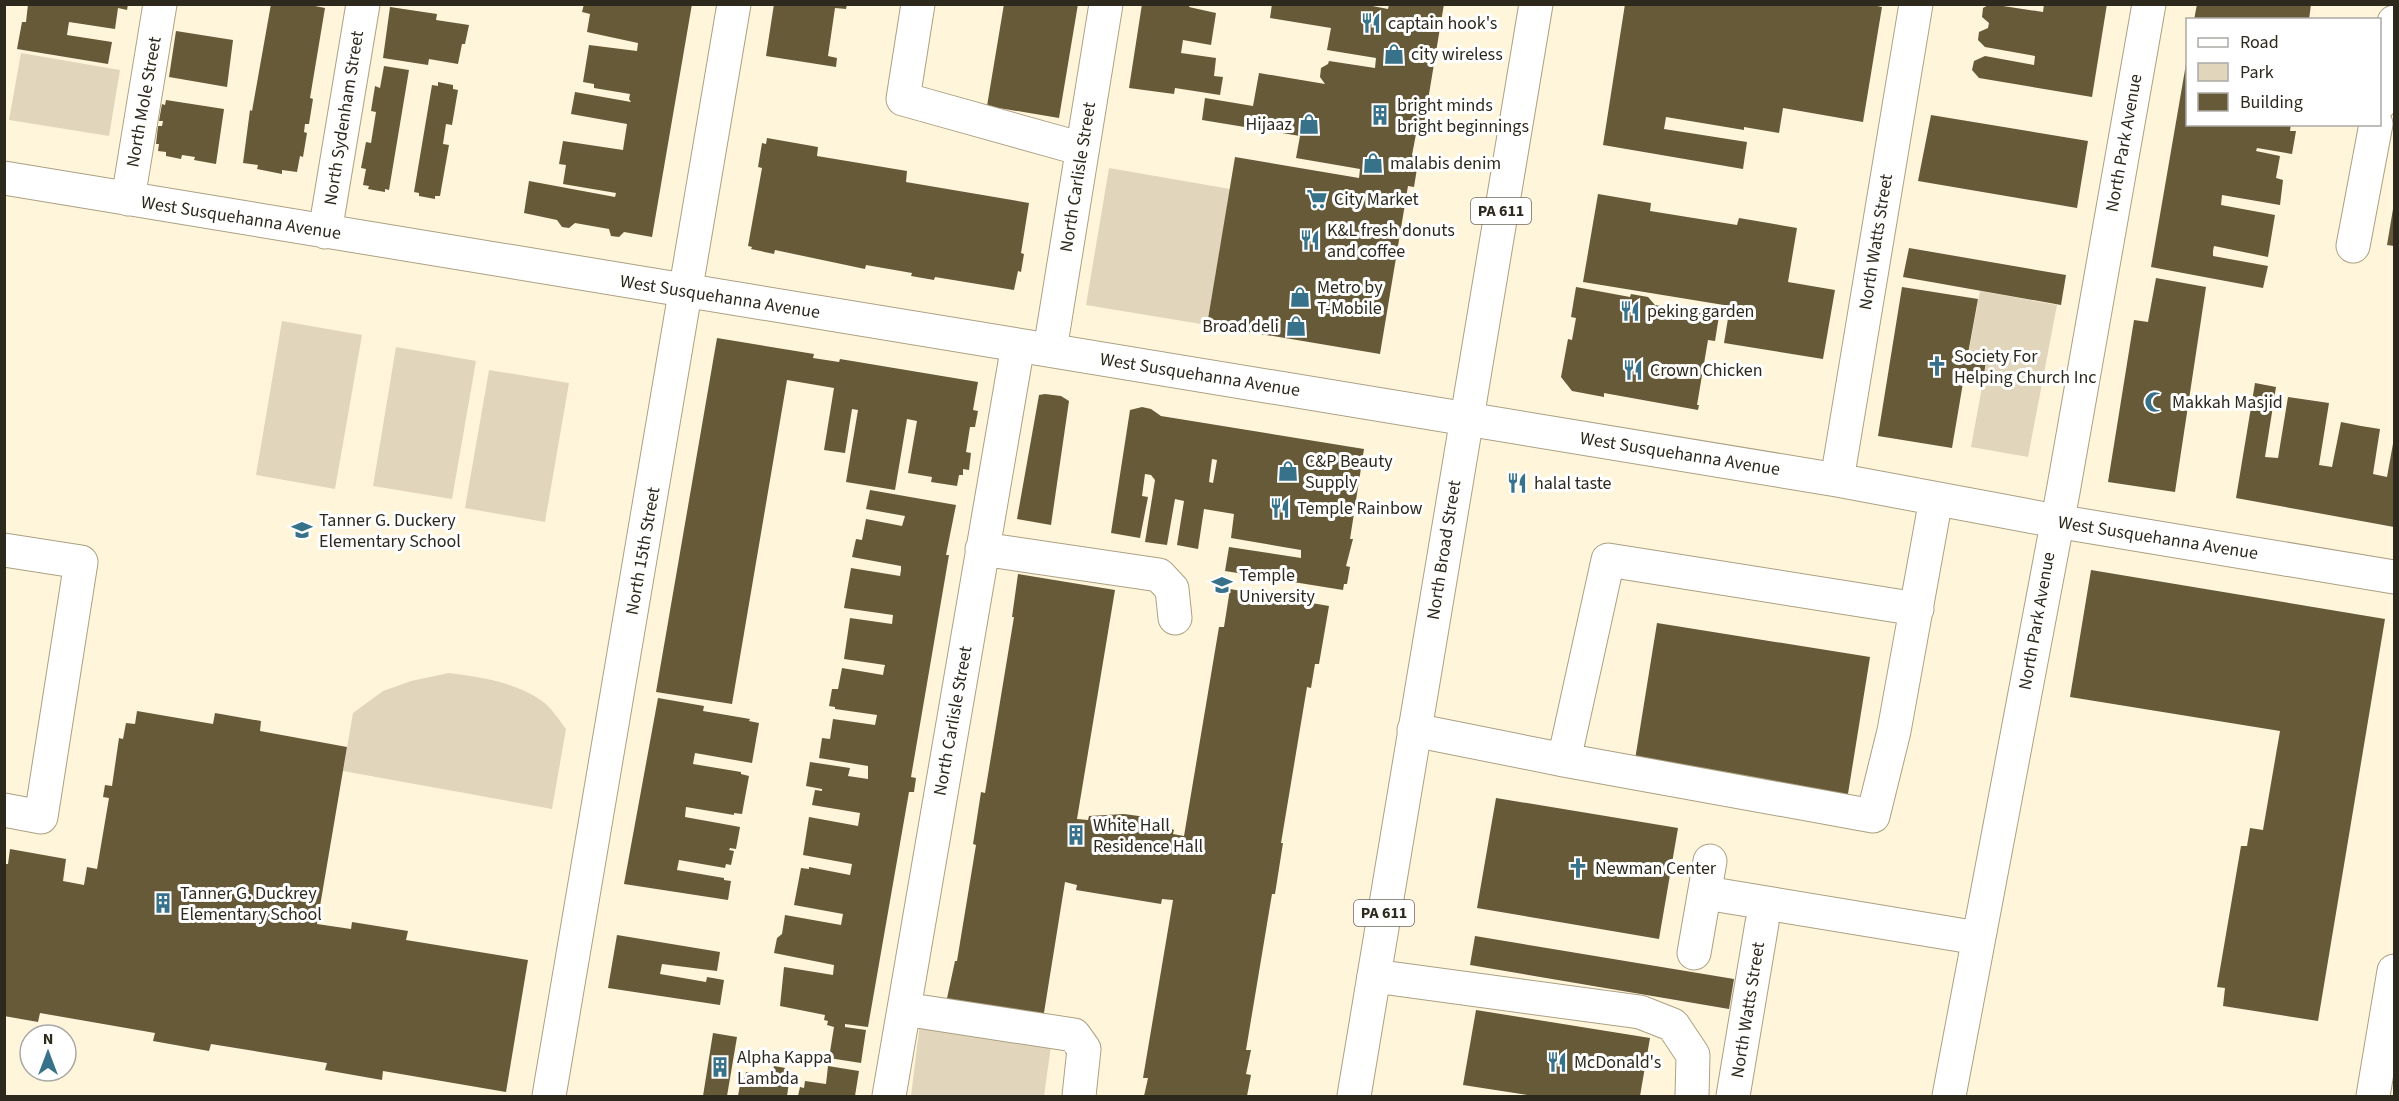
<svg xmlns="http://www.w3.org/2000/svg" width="2399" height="1101" font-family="'Source Sans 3',sans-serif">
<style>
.green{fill:#e1d6bc}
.building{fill:#675a39;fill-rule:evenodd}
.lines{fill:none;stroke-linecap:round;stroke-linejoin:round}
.minor-casing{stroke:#aca082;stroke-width:35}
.major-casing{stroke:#aca082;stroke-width:35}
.minor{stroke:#fff;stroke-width:33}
.major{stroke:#fff;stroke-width:33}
.labels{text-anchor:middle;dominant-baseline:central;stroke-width:6;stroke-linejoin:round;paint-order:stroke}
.shield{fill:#fff;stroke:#6d6961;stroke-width:1.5}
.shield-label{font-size:16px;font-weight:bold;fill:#2e291d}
.poi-label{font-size:18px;fill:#2e291d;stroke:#fff;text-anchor:start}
.street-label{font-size:18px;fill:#2e291d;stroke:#fff}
</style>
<rect width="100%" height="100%" fill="#fff5db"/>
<path class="green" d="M21 53 120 70 109 136 9 120Z
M1109 168 1230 189 1207 325 1086 305Z
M1980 291 2057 305 2028 457 1971 447 1986 365 1967 361Z
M282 321 362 335 335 489 256 475Z
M396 347 476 361 452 499 373 486Z
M489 370 569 383 545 522 465 508Z
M449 673C480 677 515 682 542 701 551 707 559 720 566 729L552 809 343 771 353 713 383 691 411 681Z
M920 1022 1052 1039 1044 1096H911Z"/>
<path class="building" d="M28 4H128L127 10 118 8 115 29 69 22 67 35 112 42 108 64 17 49 22 22H26Z
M271 4H305L325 8 310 98 313 99 309 124H305L304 132 307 133 303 157 300 156 297 172 282 170V174L257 169 258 165 243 163 250 110 252 111Z
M584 4H692L652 237 624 232 619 237 611 236 609 229 575 223 569 228 562 227 557 220 524 213 529 181 615 197 616 193 563 184 566 165 559 164 563 141 623 150 627 124 571 114 575 92 631 102 629 99 630 94 594 88V84L583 82 589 45 637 51 638 43 587 32 590 14 582 12Z
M774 4H847L846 9 835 8 828 56 837 58 836 67 766 56Z
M1004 4H1078L1059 118 987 106Z
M1142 4H1190L1189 7 1216 13 1211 45 1183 40 1181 53 1216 58 1214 76 1223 77 1220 95 1175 88 1174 94 1129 88Z
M1272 4H1362L1388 9 1389 4H1444L1423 130 1417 129 1412 155 1419 156 1414 187 1408 186 1380 354 1207 325 1235 157 1359 178 1360 169 1296 158 1300 136 1202 120 1205 98 1253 106 1259 73 1325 84 1320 77 1321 68 1328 64 1329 61 1375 68 1376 58 1327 50 1331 28 1270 18Z
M1625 4H1867L1882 7 1863 122 1783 108 1779 133 1744 127V130L1666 117 1664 129 1747 142 1743 169 1603 145Z
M1990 4 2043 12 2044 4H2107L2092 97 1979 78 1972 70 1974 61 1985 56 2034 65 2035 56 1985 47 1978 40 1979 32 1988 28 1989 23 1982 17 1983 8Z
M2197 4H2311L2309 20H2194Z
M390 7 437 14 436 20 469 25 465 44H462L458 64 429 59 428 65 383 58Z
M176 31 233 40 227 87 169 77Z
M2186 64 2187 124H2291L2290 131H2296L2292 154 2257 148 2256 151 2280 156 2276 178 2283 180 2280 205 2222 195 2221 205 2275 215 2268 257 2214 246 2213 251V256L2268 266 2263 288 2151 267Z
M384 66 409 70 389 190 385 189V192L368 189 369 186 363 185 366 169 361 168 366 142 371 143 376 112 371 111 375 86 380 88Z
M438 82 453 85V89L458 90 452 125 446 124 443 144 449 145 440 196H435V199L419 196V193L414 192 432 85 438 86Z
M166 100 224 109 216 164 194 160 195 157 182 155 181 159 166 156V152L158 151 159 144H156L158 126H162L163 121H159L162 104 165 105Z
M1931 115 2088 141 2077 208 1918 181Z
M767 138 818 147 817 156 907 171 906 182 1029 203 1021 253 1024 254 1021 272 1018 271 1014 290 935 277 934 280 911 276 912 273 866 265 865 269 775 250 774 254 751 249 752 247 748 246 762 168 758 167 762 143 766 144Z
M1598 194 1651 203 1650 211 1737 225 1739 218 1797 228 1788 282 1835 290 1823 359 1724 343 1730 306 1583 282Z
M2393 209H2394V246L2387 245Z
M1909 248 2066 275 2061 305 1903 277Z
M2156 278 2206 287 2175 492 2108 482 2134 320 2148 322Z
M1576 287 1630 297 1631 294 1648 297 1655 305 1719 316 1715 341 1708 340 1697 405H1699L1698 410 1604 393V397L1572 391 1561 377 1568 339 1572 340 1576 318 1571 317Z
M1902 287 1978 299 1967 359 1986 362 1984 374 1965 371 1952 448 1878 436Z
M717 338 814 354 813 358 839 362 840 359 978 382 973 410 978 411 975 427H970L966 452 971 453 969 470 963 469V475H959L957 486 931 482 932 477 908 473 917 421 907 419 895 490 846 482 858 410 852 409 845 453 824 450 834 388 787 380 732 704 656 692Z
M2255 383 2276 387 2265 457 2278 458 2288 397 2329 403 2319 465 2332 467 2341 422 2361 426 2380 429 2373 474 2387 477 2394 438V527L2236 498Z
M1045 394 1061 396 1069 401 1051 525 1017 519 1039 395Z
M1142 407 1151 409 1161 416 1364 449 1350 539H1353L1346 566 1350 567 1347 584H1344L1343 590 1225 571 1229 547 1301 558V550L1231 538 1234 514 1204 509 1198 549 1177 545 1184 501 1175 499 1167 545 1145 542 1155 480 1151 475 1145 474 1142 496 1148 497 1140 538 1111 533 1130 410ZM1212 459 1217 460 1213 483 1209 482Z
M870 490 956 505 946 555H949L911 777 916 778 914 792H909L868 1027 845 1024V1027L866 1030 861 1063 829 1058 834 1027 827 1025 828 1021 824 1020 825 1015 780 1006 784 967 833 975 834 965 774 953 777 938 782 934 785 915 841 925 843 914 794 905 801 868 809 869V867L850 875 852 864 803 855 809 817 858 826 860 813 812 805 815 790 822 791V789L806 786 810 762 850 768 848 776 868 779V766L819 758 822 738 830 739 833 719 875 725 877 715 835 709V707L829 706 832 689H838L842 668 883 675 884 669 885 665 844 659 850 618 892 624 893 615 844 608 851 568 900 576 901 570V566L852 557 856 539 862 540 866 519 902 526 905 516 866 509Z
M2091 570 2385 619 2318 1021 2223 1006 2225 988 2217 987 2241 846H2247L2250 828 2263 830 2280 731 2070 697Z
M1018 574 1115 590 1077 819 1088 820 1089 816 1124 814 1146 817 1174 830 1173 834 1184 836 1219 627H1224L1230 589 1329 606 1319 664H1315L1311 688 1307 687 1281 843H1283L1275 894H1272L1246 1050H1251L1246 1074 1251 1075 1247 1096H1144L1148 1078H1143L1173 900 1162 899 1161 904 1076 890 1077 885 1065 882 1043 1019 946 1003 955 961H957L976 845 973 844 981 792 985 793 1014 617H1012Z
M1657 623 1870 657 1847 800 1634 766Z
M658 698 704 706 703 711 750 719 749 721 759 723 752 763 695 753 693 764 741 772V774L749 776 742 814 734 813V815L686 807 685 817 740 827 736 849 730 848 729 850 734 851 731 865 726 864 725 868 679 860 677 870 724 878V880L731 881 728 900 624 884Z
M137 711 213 724 215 713 261 721 260 731 347 747 317 924 351 929 352 922 408 931 406 940 528 960 506 1092 383 1071 382 1080 325 1070 327 1063 211 1044 209 1051 153 1041 155 1033 40 1013 38 1022 4 1016V868L5 864H8L10 849 66 859 63 881 84 885 87 867 97 869 109 798 103 797 105 785 112 786 119 738 123 739 126 723 135 724Z
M1496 798 1678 828 1659 939 1477 908Z
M617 935 720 952 717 971 662 964 660 974 706 982 707 977 724 980 720 1005 608 988Z
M1475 936 1734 979 1729 1009 1470 965Z
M1476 1010 1650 1038 1640 1096H1534L1463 1085Z
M713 1033 737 1037 727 1096H703Z
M774 1066 791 1069 787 1096H738L741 1079 744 1080 746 1072 764 1075 763 1082 766 1083 768 1075H772Z
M828 1066 859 1071 855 1096H798L800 1087 804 1088 805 1081 826 1084Z"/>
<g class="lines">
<g class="minor-casing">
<path id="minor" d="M918 4 903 99 1082 149
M2380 103 2394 22
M4 178 1837 480 2056 521 2394 577
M128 199 160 4
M325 232 363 4
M2353 246 2376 124
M1050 350 1106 4
M1837 480 1916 4
M982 549 1159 575 1172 589 1175 618
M4 550 81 562 41 817 4 810
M1414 730 1564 760 1873 816 1894 731 1936 499
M1564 760 1608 560 1917 609
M1706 893 1978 938
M1694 953 1710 861
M1374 976 1640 1012 1673 1025 1693 1055 1692 1096
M904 1009 1074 1035 1084 1049 1079 1096
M549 1096 734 4
M889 1096 1018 345
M1733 1096 1762 923
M1949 1096 2063 492 2149 4
M2373 1096 2394 971"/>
</g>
<g class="major-casing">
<path id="major" d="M1354 1096 1536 4"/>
</g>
<use href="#minor" class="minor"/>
<use href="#major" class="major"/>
</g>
<defs>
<g id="restaurant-bare" transform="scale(1.62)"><path d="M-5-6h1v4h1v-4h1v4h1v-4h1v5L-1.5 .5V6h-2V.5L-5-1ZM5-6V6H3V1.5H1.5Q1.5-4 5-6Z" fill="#37728a" stroke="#fff" stroke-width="2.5" paint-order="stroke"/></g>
<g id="shop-bare" transform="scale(1.62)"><path d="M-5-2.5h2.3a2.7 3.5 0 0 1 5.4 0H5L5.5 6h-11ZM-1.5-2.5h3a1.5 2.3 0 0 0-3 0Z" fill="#37728a" stroke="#fff" stroke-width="2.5" paint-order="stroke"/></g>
<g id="building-bare" transform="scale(1.62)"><path d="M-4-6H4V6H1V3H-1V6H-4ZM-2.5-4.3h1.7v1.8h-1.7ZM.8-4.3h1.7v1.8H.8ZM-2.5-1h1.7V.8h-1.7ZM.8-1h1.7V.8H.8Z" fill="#37728a" stroke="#fff" stroke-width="2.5" paint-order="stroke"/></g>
<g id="supermarket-bare" transform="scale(1.62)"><path d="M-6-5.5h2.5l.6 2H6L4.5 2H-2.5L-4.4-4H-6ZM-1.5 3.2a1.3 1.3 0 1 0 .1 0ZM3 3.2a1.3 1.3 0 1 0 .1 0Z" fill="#37728a" stroke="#fff" stroke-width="2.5" paint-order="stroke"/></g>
<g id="church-bare" transform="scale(1.62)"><path d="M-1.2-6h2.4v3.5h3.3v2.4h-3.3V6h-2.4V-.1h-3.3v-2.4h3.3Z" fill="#37728a" stroke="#fff" stroke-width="2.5" paint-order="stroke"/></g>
<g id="mosque-bare" transform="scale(1.62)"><path d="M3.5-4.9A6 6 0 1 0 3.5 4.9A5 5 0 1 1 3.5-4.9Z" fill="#37728a" stroke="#fff" stroke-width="2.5" paint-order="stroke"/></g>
<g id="school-bare" transform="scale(1.62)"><path d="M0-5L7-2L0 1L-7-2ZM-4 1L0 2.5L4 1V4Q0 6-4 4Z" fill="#37728a" stroke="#fff" stroke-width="2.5" paint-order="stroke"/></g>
<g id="university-bare" transform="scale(1.62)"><path d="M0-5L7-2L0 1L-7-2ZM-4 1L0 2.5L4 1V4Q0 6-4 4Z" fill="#37728a" stroke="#fff" stroke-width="2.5" paint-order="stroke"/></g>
</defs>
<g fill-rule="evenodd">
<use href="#restaurant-bare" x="1371" y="23"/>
<use href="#shop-bare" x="1394" y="54"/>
<use href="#building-bare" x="1380" y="115"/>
<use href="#shop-bare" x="1309" y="124"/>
<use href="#shop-bare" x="1373" y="163"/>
<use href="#supermarket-bare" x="1317" y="199"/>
<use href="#restaurant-bare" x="1310" y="240"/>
<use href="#shop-bare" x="1300" y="297"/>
<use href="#restaurant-bare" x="1630" y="311"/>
<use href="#shop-bare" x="1296" y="326"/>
<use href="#church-bare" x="1937" y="366"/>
<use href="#restaurant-bare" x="1633" y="370"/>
<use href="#mosque-bare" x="2155" y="402"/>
<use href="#shop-bare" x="1288" y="471"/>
<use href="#restaurant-bare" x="1517" y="483"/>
<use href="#restaurant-bare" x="1280" y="508"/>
<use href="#school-bare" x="302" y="530"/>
<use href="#university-bare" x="1222" y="585"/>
<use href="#building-bare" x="1076" y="835"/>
<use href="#church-bare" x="1578" y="868"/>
<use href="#building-bare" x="163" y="903"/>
<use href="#restaurant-bare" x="1557" y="1062"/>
<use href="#building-bare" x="720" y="1067"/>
</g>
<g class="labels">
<g class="shield">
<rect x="1471" y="198" width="60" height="26" rx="4.5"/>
<rect x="1354" y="900" width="60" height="26" rx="4.5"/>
</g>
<g class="shield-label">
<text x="1501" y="211">PA 611</text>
<text x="1384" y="913">PA 611</text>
</g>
<g class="poi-label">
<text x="1388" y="23">captain hook's</text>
<text x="1411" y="54">city wireless</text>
<text x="1397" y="105">bright minds<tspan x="1397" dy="21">bright beginnings</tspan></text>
<text x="1292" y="124" text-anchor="end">Hijaaz</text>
<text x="1390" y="163">malabis denim</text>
<text x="1334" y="199">City Market</text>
<text x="1327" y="230">K&amp;L fresh donuts<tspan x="1327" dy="21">and coffee</tspan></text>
<text x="1317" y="287">Metro by<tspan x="1317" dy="21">T-Mobile</tspan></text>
<text x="1647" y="311">peking garden</text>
<text x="1279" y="326" text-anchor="end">Broad deli</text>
<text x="1954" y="356">Society For<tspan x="1954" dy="21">Helping Church Inc</tspan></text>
<text x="1650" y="370">Crown Chicken</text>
<text x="2172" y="402">Makkah Masjid</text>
<text x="1305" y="461">C&amp;P Beauty<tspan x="1305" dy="21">Supply</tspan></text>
<text x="1534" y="483">halal taste</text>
<text x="1297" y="508">Temple Rainbow</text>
<text x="319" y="520">Tanner G. Duckery<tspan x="319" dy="21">Elementary School</tspan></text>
<text x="1239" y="575">Temple<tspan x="1239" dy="21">University</tspan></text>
<text x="1093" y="825">White Hall<tspan x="1093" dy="21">Residence Hall</tspan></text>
<text x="1595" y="868">Newman Center</text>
<text x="180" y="893">Tanner G. Duckrey<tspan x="180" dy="21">Elementary School</tspan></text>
<text x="737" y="1057">Alpha Kappa<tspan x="737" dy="21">Lambda</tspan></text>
<text x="1574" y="1062">McDonald's</text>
</g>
<g class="street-label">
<text transform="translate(144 102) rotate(-80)">North Mole Street</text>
<text transform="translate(344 118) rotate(-81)">North Sydenham Street</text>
<text transform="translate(2124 143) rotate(-80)">North Park Avenue</text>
<text transform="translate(1078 177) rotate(-81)">North Carlisle Street</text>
<text transform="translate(241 218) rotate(9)">West Susquehanna Avenue</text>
<text transform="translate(1876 242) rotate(-81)">North Watts Street</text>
<text transform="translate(720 297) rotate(9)">West Susquehanna Avenue</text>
<text transform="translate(1200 375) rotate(9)">West Susquehanna Avenue</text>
<text transform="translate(1680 454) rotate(9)">West Susquehanna Avenue</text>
<text transform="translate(2158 538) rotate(9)">West Susquehanna Avenue</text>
<text transform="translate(1444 550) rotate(-81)">North Broad Street</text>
<text transform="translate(643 551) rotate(-80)">North 15th Street</text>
<text transform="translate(2037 621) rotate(-80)">North Park Avenue</text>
<text transform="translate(953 721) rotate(-80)">North Carlisle Street</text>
<text transform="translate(1748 1010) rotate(-81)">North Watts Street</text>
</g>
</g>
<rect width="2399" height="1101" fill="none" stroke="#2e291d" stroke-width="12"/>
<rect x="2186" y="18" width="195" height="108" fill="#ffffff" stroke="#aba9a5" stroke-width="1.5"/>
<rect x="2198" y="38" width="30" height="9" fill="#ffffff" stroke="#aba9a5" stroke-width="1.5"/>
<text x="2240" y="48" font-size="18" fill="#2e291d">Road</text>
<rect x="2198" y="63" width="30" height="18" fill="#e1d6bc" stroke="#aba9a5" stroke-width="1.5"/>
<text x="2240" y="78" font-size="18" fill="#2e291d">Park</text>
<rect x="2198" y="93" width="30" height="18" fill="#675a39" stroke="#aba9a5" stroke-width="1.5"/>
<text x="2240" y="108" font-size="18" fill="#2e291d">Building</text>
<g transform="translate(48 1053)"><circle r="28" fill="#ffffff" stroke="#aba9a5" stroke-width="1.5"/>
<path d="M0-4.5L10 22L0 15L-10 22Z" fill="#37728a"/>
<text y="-9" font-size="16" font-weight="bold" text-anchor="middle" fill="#2e291d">N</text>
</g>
</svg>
